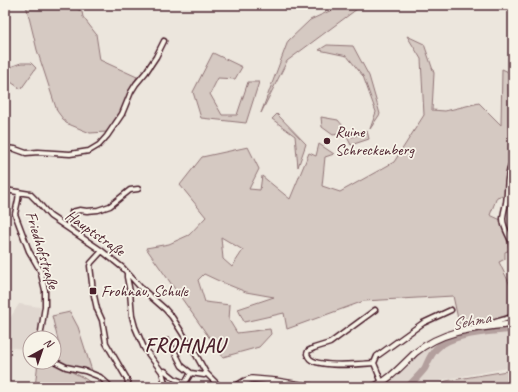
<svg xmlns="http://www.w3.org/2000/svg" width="518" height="392" font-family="Caveat,sans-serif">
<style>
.built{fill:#e0d7d0}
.green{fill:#d5c9c2;stroke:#907476;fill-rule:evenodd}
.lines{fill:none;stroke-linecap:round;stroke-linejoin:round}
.river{stroke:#b39f9d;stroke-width:7}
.minor-casing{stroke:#4a1f2b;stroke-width:7}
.secondary-casing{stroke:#4a1f2b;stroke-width:8}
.minor{stroke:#f7f3e8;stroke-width:4}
.secondary{stroke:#f7f3e8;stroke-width:5.5}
.poi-dot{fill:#4a1f2b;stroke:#f7f3e8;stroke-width:1.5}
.labels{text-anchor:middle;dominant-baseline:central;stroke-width:3.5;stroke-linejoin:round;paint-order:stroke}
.poi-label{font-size:16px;fill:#4a1f2b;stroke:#f7f3e8;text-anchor:start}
.street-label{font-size:16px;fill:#4a1f2b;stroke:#f7f3e8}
.water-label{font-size:17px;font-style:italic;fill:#6f4c53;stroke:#f7f3e8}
.district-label{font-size:20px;font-weight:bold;letter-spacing:1px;fill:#4a1f2b;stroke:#f7f3e8}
</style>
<rect width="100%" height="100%" fill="#ece6dd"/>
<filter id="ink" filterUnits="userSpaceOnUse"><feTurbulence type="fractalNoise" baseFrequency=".025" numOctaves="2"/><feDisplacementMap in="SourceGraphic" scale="8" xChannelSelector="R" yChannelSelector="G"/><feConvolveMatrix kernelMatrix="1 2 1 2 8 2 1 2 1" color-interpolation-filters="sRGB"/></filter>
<g filter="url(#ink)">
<path class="built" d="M19 304 40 307 38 338H30V350L7 347V323Z
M513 326V367L441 380V387H377L427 347 456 333Z"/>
<path class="green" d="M26 5H71L82 12 83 17 96 34 100 60 137 77 131 87 120 112 107 132 90 133 66 123 57 111 37 50Z
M361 6 287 61 261 113 288 41 310 20 334 9Z
M407 36 424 44 434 73 432 110 445 111 479 103 501 125 502 69 513 74V165L508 164 505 197 500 196 497 197 490 215 501 220 509 242 510 250 505 252V259L499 262 513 291V315L497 321 490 322 485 325 460 328 453 296 364 301 287 329 284 313 244 322 238 309 274 297 246 292 219 281 204 274 198 280 205 302 230 305 229 320 237 333 270 329 271 334 259 347 223 357 146 248 169 244 189 235 206 217 180 185 202 157 248 147 259 169 249 189 260 190 262 176 290 199 309 153 316 156 319 144 334 154 325 157 322 186 340 192 394 162 424 115 421 59ZM221 237 243 250 232 267 223 259Z
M327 45 353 46 369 76 380 114 370 129 376 112 363 76 347 56 319 50Z
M213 53 242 67 235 79 218 78 210 94 222 115H237L248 82H259L246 123 201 118 193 92Z
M21 63H31L36 68 21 89 5 78V74L10 67Z
M277 114 306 144 298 167 295 136 272 119Z
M321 117 338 120 352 137 367 131 369 139 351 145 345 133 333 135 322 127Z
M70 312 78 327 93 374 66 367 54 361 60 348 52 316Z
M38 362H52L84 378 97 387H35Z
M513 370V386L435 387 446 381Z"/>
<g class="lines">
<path class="river" d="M408 387C413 381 420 375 425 368 428 362 430 355 436 349 453 332 490 332 513 329"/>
<g class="minor-casing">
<path id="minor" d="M5 148 15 149 26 153 38 152 70 154 89 151 99 145 107 136 122 114 131 92 136 84 146 72 156 57 164 41
M511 166C506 176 508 191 506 203 505 208 503 214 503 219 503 226 507 232 510 239 512 243 512 247 513 251
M5 190 30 194 36 200 50 216 102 251 123 268 141 288 165 309 172 317 195 353 206 373 220 387
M19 192 18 200 15 214 29 251 40 270 45 290V306L40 338
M67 227 73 218 72 212 80 210 87 211 98 210 110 206 130 190 138 189
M102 251 91 263 90 266 93 291 97 309 102 320 105 337 106 343 127 379 129 387
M127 273V277L130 292 132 316 135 327 144 348 162 372 166 387
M375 310 330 343 314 348 308 351 307 354C308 357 308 357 310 359 320 368 361 364 374 363L382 383
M487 327C493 320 505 321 513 316
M163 342 168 341 170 343 182 366 191 373
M54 361 66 367 85 371 100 377 111 387
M374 363 377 356 423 323 451 310
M162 372 165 371 175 379 185 383 191 373 204 375 206 373"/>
</g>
<g class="secondary-casing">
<path id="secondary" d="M235 387 245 381 252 379 275 381 313 387
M372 387C389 381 402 365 415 353 444 329 477 328 513 324"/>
</g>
<use href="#minor" class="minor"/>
<use href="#secondary" class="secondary"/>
</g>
</g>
<g class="poi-dot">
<circle cx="327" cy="141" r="4"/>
<rect x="89" y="287" width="8" height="8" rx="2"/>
</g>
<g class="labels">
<g class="poi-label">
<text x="335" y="132">Ruine<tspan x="335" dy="18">Schreckenberg</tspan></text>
<text x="101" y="291">Frohnau, Schule</text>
</g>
<g class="street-label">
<text transform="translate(95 233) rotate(35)">Hauptstraße</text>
<text transform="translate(42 250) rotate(73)">Friedhofstraße</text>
</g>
<g class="water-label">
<text transform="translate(471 321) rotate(-11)">Sehma</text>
</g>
<g class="district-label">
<text x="185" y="345">FROHNAU</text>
</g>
</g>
<rect width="518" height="392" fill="none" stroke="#f7f3e8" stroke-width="20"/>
<rect x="10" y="10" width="498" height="372" fill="none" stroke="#4a1f2b" stroke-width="1.5" filter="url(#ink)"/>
<g transform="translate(42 350) rotate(40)"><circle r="19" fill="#f7f3e8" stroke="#b29e9c"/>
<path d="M0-3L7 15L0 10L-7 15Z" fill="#4a1f2b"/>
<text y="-6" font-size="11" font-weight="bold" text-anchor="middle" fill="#4a1f2b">N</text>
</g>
</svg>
